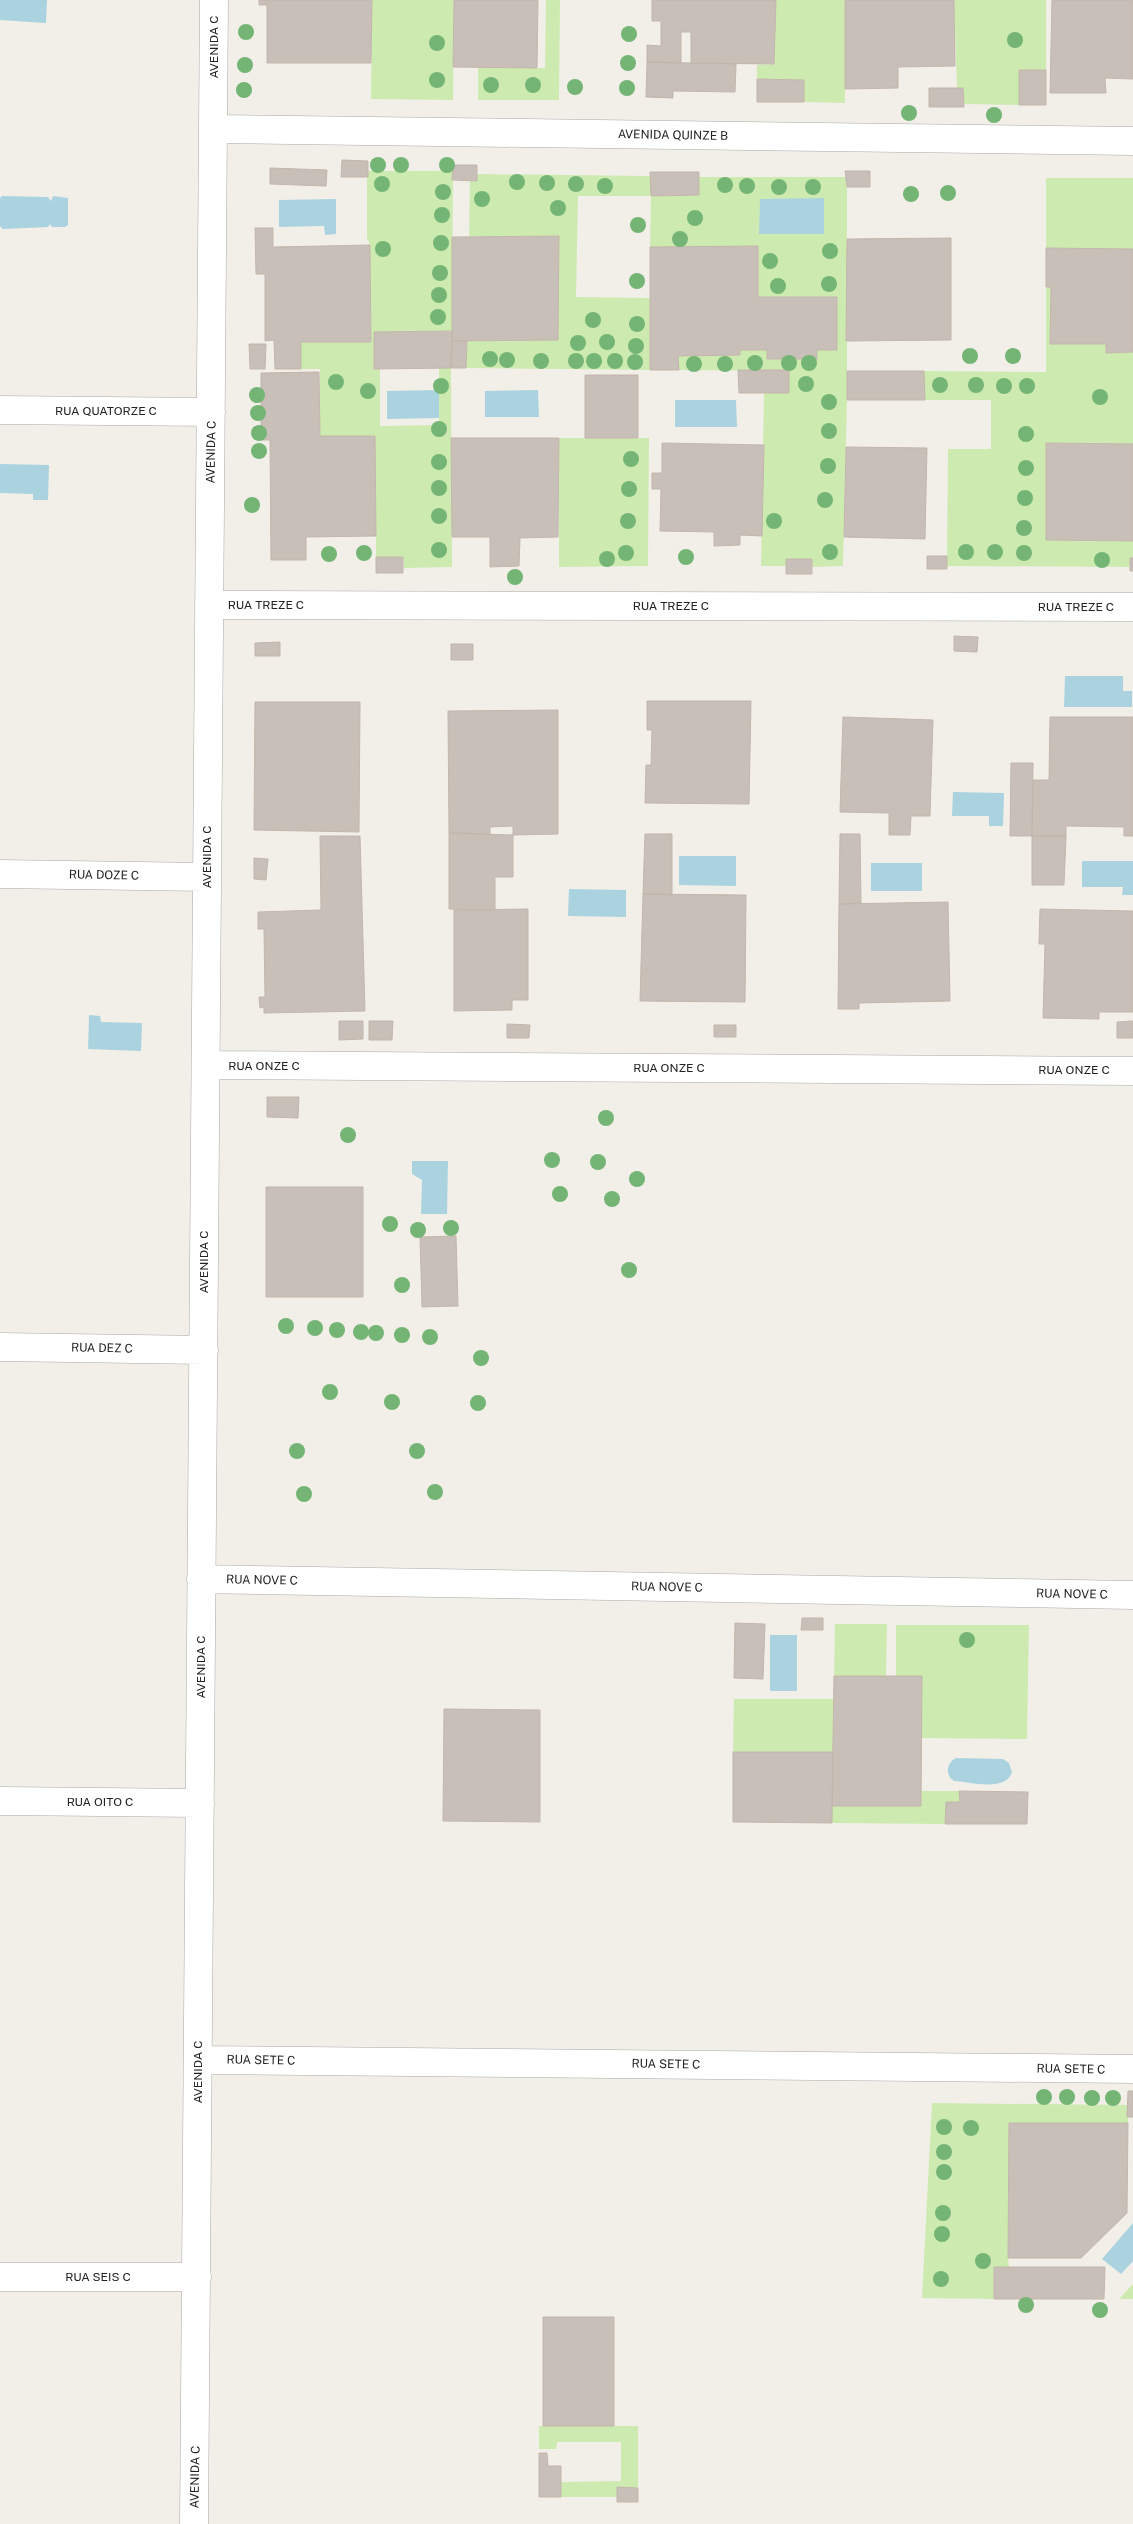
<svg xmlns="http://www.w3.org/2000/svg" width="1133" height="2524" font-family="'Public Sans',sans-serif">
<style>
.grass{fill:#cdebb0}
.water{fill:#aad3df}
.building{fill:#c7bfb8;stroke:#c4b6ab}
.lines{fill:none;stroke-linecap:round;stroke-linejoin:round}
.street-casing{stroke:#a9a9a9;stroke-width:29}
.street{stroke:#fff;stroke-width:28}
.tree{fill:#74b475}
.labels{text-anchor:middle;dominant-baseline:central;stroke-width:4;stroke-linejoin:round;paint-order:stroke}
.street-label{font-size:12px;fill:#222;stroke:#fff}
</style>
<rect width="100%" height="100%" fill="#f2efe9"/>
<path class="grass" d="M372 0H454L453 100 371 99Z
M546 0H560L559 100H478V68H545Z
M776 0H845V103L804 102V80L757 79V65L774 64Z
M954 0H1046V70H1019V105L964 104 957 88Z
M367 171H453L452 331 374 333V368L380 369V426L439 425V368H451L452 567 404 568 403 557H376L375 436H320V369H301V342H371L370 245 367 238Z
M477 174 651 176V196L699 195V177H847V400L843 566 812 567V559H787L786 566H761L764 393H788V371L679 370 678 356 740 355V350H767V359L817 358V350L758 297V247H650L651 196H578L576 297 650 298V370L466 368 467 341 558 340 559 237 469 236 470 181H476Z
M1046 178H1133V249L1046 248Z
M1046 287H1051L1050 344H1106V353L1133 352V444L1046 443V540L1133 541V567L947 566 948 449H991V400H925L924 371 1046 372Z
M559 438H649L648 566 559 567Z
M835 1624H887L886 1676H834Z
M896 1625H1029L1027 1739 921 1738 922 1676H896Z
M734 1699H833V1752H733Z
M921 1791H959L960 1802H946L945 1824 832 1823V1806H920Z
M932 2103 1128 2105V2123L1008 2258 1009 2267H994V2299L922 2298Z
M1133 2284V2299H1119Z
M539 2426H638V2488L617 2487V2497H561V2482L621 2481V2442H557L556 2449H539Z"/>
<path class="water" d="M0 0H47L46 23 0 20Z
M2 196 48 197 51 201 53 196 68 198V225L65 227H52L50 224 48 227 3 229 0 226V198Z
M824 198V234H759L760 199Z
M336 199V234L325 235 324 226 279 227V200Z
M439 390V418L387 419V391Z
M538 390 539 417H485V391Z
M675 400H736L737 427H675Z
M0 464 49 465 48 500H33V494L0 493Z
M1065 676H1123V691H1132V707H1064Z
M953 792 1004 793 1003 826H989V816H952Z
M679 856H736V886L679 885Z
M1082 861H1133V895H1122L1123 887H1082Z
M871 863H922V891H871Z
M569 889 626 890V917L568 916Z
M89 1015 100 1016 101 1022 142 1023 141 1051 88 1049Z
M412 1161H448L447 1214H421L422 1180 412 1174Z
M770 1635H797V1691H770Z
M956 1758 1003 1759 1009 1763 1012 1772C1006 1792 971 1782 954 1781 945 1775 946 1763 956 1758Z
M1133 2223V2261L1121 2274 1102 2259Z"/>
<path class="building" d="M259 0H372L371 63H267V5H259Z
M454 0H538L537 68 453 67Z
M652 0H776L774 64 691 63V32H681V63L647 62V45L661 46V21H652Z
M845 0H954L955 66 898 67V88L845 89Z
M1052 0H1133V79L1105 78 1106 93H1050Z
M647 62 736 64 735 92 673 91V98L646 97Z
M1019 70H1046V105H1019Z
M757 79 804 80V102H757Z
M929 88H963L964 107H929Z
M342 160 368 161V177H341Z
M453 165H477V181L452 180Z
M270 168 327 170 326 186 270 184Z
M845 171H870V187H847Z
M650 172H699V195L651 196Z
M255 228H273V247L370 245 371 342H301V369H275L274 340 265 341V274H256Z
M559 236 558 340 452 341V237Z
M951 238V340L846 341 847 239Z
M758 246V297H837V350H817V359H767V350H740V355L678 356 679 370H650V247Z
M1046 248 1133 249V352L1106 353V344H1050L1051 287H1046Z
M452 331 451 368 374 369V332Z
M452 341H467L466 368H451Z
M249 344H266L265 369H250Z
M738 370H789V393H739Z
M847 371H924L925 400H847Z
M319 372 320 436H375L376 536 306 537V560H271L270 440H261V373Z
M585 375H638V438H585Z
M451 438H559L558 537 520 538 519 566 490 567V537H452Z
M662 443 764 445 762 536 740 535V545L714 546V532L660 531 661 489H652V473H662Z
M1046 443 1133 444V541L1046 540Z
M846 447 927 448 925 539 844 537Z
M927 556H947V569H927Z
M376 557H403V573H376Z
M1130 558H1133V571H1130Z
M786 559H812V574H786Z
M954 636 978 637 977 652 954 651Z
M280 642V656H255V643Z
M451 644H473V660H451Z
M647 701H751L749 804 645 803 646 765H651L652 730H647Z
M255 702H360L359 832 254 830Z
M558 710V834L513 835V826L490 827V834L449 833 448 711Z
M843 717 933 720 930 816H911L910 835H889V813L840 812Z
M1050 717H1133V836H1124V827L1066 826V836H1032L1033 780H1049Z
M1011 763H1033L1032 836H1010Z
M449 833 513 835V877H495V910L449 909Z
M645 834H672V895L643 894Z
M840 834H860L861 903 839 904Z
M320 836H360L365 1011 264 1013V1007L260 1008 259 997H265L264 929H258V912L321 910Z
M1032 836H1066L1064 885H1032Z
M254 858 268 859 266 880 254 879Z
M643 894 746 895 745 1002 640 1001Z
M948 902 950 1001 859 1003V1009H838L839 904Z
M528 909V1000H512V1010L454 1011V910Z
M1040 909 1133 911V1012H1099V1019L1043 1018 1045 944H1039Z
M339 1021H363V1039L339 1040Z
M369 1021H393L392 1040H369Z
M1133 1021V1038H1117V1022Z
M507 1024 530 1025 529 1038H507Z
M714 1025H736V1037H714Z
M267 1097H299L298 1118 267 1117Z
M266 1187H363V1297H266Z
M456 1236 458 1306 422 1307 420 1237Z
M802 1618H823V1630H801Z
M735 1623 765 1624 763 1679 734 1678Z
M834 1676H922L921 1806H832Z
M444 1709 540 1710V1822L443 1821Z
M733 1752H833L832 1823 733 1822Z
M959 1791 1028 1792 1027 1824H945L946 1802H960Z
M1128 2091H1133V2117H1127Z
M1009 2123H1128L1127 2213 1081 2258H1008Z
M994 2267H1105L1104 2299H994Z
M543 2317H614V2426H543Z
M539 2453H547L548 2466H561V2497H539Z
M617 2487 638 2488V2502H617Z"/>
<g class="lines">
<g class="street-casing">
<path id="street" d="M213 129 1133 141
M0 410 211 412
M209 605 1133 607
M0 874 207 877
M206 1065 1133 1071
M0 1347 204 1350
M201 1579 1133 1595
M0 1801 200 1803
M198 2060 1133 2069
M0 2277H197
M194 2524 214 0"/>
</g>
<use href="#street" class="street"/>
</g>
<g class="tree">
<circle cx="246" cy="32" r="8"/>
<circle cx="629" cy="34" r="8"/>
<circle cx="1015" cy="40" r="8"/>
<circle cx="437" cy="43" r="8"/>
<circle cx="628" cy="63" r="8"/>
<circle cx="245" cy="65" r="8"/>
<circle cx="437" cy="80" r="8"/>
<circle cx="491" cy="85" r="8"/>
<circle cx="533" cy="85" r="8"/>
<circle cx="575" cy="87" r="8"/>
<circle cx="627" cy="88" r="8"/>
<circle cx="244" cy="90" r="8"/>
<circle cx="909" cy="113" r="8"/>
<circle cx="994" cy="115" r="8"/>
<circle cx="378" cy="165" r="8"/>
<circle cx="401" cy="165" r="8"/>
<circle cx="447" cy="165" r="8"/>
<circle cx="517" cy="182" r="8"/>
<circle cx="547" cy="183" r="8"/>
<circle cx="382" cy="184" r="8"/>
<circle cx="576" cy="184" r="8"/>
<circle cx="725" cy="185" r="8"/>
<circle cx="605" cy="186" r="8"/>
<circle cx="747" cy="186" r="8"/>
<circle cx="779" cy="187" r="8"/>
<circle cx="813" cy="187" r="8"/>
<circle cx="443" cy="192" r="8"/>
<circle cx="948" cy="193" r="8"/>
<circle cx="911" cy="194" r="8"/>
<circle cx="482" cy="199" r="8"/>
<circle cx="558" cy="208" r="8"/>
<circle cx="442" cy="215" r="8"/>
<circle cx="695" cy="218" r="8"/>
<circle cx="638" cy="225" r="8"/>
<circle cx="680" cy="239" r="8"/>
<circle cx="441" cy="243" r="8"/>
<circle cx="383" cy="249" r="8"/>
<circle cx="830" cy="251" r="8"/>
<circle cx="770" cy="261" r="8"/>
<circle cx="440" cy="273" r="8"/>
<circle cx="637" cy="281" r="8"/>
<circle cx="829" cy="284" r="8"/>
<circle cx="778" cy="286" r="8"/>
<circle cx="439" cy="295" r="8"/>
<circle cx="438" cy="317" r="8"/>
<circle cx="593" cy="320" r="8"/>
<circle cx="637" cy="324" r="8"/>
<circle cx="607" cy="342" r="8"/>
<circle cx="578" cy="343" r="8"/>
<circle cx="636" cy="346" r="8"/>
<circle cx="970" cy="356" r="8"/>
<circle cx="1013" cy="356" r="8"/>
<circle cx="490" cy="359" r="8"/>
<circle cx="507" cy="360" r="8"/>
<circle cx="541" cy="361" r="8"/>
<circle cx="576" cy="361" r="8"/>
<circle cx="594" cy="361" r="8"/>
<circle cx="615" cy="361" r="8"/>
<circle cx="635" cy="362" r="8"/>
<circle cx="755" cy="363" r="8"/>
<circle cx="789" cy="363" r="8"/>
<circle cx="809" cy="363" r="8"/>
<circle cx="694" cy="364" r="8"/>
<circle cx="725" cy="364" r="8"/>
<circle cx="336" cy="382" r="8"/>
<circle cx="806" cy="384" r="8"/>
<circle cx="940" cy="385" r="8"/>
<circle cx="976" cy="385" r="8"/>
<circle cx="441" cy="386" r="8"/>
<circle cx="1004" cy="386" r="8"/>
<circle cx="1027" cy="386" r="8"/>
<circle cx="368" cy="391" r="8"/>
<circle cx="257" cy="395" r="8"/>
<circle cx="1100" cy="397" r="8"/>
<circle cx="829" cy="402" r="8"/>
<circle cx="258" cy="413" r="8"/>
<circle cx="439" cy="429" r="8"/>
<circle cx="829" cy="431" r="8"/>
<circle cx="259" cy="433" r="8"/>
<circle cx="1026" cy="434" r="8"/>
<circle cx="259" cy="451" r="8"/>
<circle cx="631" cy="459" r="8"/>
<circle cx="439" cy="462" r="8"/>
<circle cx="828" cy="466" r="8"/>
<circle cx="1026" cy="468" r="8"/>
<circle cx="439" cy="488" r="8"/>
<circle cx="629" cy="489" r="8"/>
<circle cx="1025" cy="498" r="8"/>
<circle cx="825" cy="500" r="8"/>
<circle cx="252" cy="505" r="8"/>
<circle cx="439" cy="516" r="8"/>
<circle cx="628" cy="521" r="8"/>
<circle cx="774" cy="521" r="8"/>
<circle cx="1024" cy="528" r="8"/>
<circle cx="439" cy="550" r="8"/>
<circle cx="830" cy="552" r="8"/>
<circle cx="966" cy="552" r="8"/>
<circle cx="995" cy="552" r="8"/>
<circle cx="364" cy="553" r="8"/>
<circle cx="626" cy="553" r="8"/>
<circle cx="1024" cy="553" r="8"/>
<circle cx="329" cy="554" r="8"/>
<circle cx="686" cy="557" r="8"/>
<circle cx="607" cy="559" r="8"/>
<circle cx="1102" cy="560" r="8"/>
<circle cx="515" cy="577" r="8"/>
<circle cx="606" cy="1118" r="8"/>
<circle cx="348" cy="1135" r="8"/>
<circle cx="552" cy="1160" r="8"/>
<circle cx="598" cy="1162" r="8"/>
<circle cx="637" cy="1179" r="8"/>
<circle cx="560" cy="1194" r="8"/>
<circle cx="612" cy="1199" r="8"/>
<circle cx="390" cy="1224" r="8"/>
<circle cx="451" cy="1228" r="8"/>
<circle cx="418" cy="1230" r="8"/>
<circle cx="629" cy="1270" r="8"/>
<circle cx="402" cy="1285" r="8"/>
<circle cx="286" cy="1326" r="8"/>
<circle cx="315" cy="1328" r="8"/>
<circle cx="337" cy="1330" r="8"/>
<circle cx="361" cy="1332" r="8"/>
<circle cx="376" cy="1333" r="8"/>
<circle cx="402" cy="1335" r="8"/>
<circle cx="430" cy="1337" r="8"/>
<circle cx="481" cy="1358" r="8"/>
<circle cx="330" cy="1392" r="8"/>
<circle cx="392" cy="1402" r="8"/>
<circle cx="478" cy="1403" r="8"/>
<circle cx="297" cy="1451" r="8"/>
<circle cx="417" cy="1451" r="8"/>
<circle cx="435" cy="1492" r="8"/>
<circle cx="304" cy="1494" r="8"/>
<circle cx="967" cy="1640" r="8"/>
<circle cx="1044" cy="2097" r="8"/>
<circle cx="1067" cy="2097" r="8"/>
<circle cx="1092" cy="2098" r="8"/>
<circle cx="1113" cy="2098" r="8"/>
<circle cx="944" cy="2127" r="8"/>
<circle cx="971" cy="2128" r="8"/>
<circle cx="944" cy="2152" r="8"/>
<circle cx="944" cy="2172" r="8"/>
<circle cx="943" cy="2213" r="8"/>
<circle cx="942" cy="2234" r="8"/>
<circle cx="983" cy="2261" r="8"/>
<circle cx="941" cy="2279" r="8"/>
<circle cx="1026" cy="2305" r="8"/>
<circle cx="1100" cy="2310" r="8"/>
</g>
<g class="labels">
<g class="street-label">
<text transform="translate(214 47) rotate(-90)">AVENIDA C</text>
<text transform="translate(673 135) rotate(1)">AVENIDA QUINZE B</text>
<text x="106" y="411">RUA QUATORZE C</text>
<text transform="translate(211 452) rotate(-89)">AVENIDA C</text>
<text x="266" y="605">RUA TREZE C</text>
<text x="671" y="606">RUA TREZE C</text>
<text x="1076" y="607">RUA TREZE C</text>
<text transform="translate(207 857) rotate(-90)">AVENIDA C</text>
<text transform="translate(104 875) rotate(1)">RUA DOZE C</text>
<text x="264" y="1066">RUA ONZE C</text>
<text x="669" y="1068">RUA ONZE C</text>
<text x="1074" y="1070">RUA ONZE C</text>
<text transform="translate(204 1262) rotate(-90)">AVENIDA C</text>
<text transform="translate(102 1348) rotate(1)">RUA DEZ C</text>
<text transform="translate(262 1580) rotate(1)">RUA NOVE C</text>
<text transform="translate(667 1587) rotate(1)">RUA NOVE C</text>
<text transform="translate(1072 1594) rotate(1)">RUA NOVE C</text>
<text transform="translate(201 1667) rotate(-90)">AVENIDA C</text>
<text x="100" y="1802">RUA OITO C</text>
<text transform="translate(261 2060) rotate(1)">RUA SETE C</text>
<text transform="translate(666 2064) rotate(1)">RUA SETE C</text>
<text transform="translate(1071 2069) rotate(1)">RUA SETE C</text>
<text transform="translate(198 2072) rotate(-90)">AVENIDA C</text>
<text x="98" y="2277">RUA SEIS C</text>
<text transform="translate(195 2477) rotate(-89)">AVENIDA C</text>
</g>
</g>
</svg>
